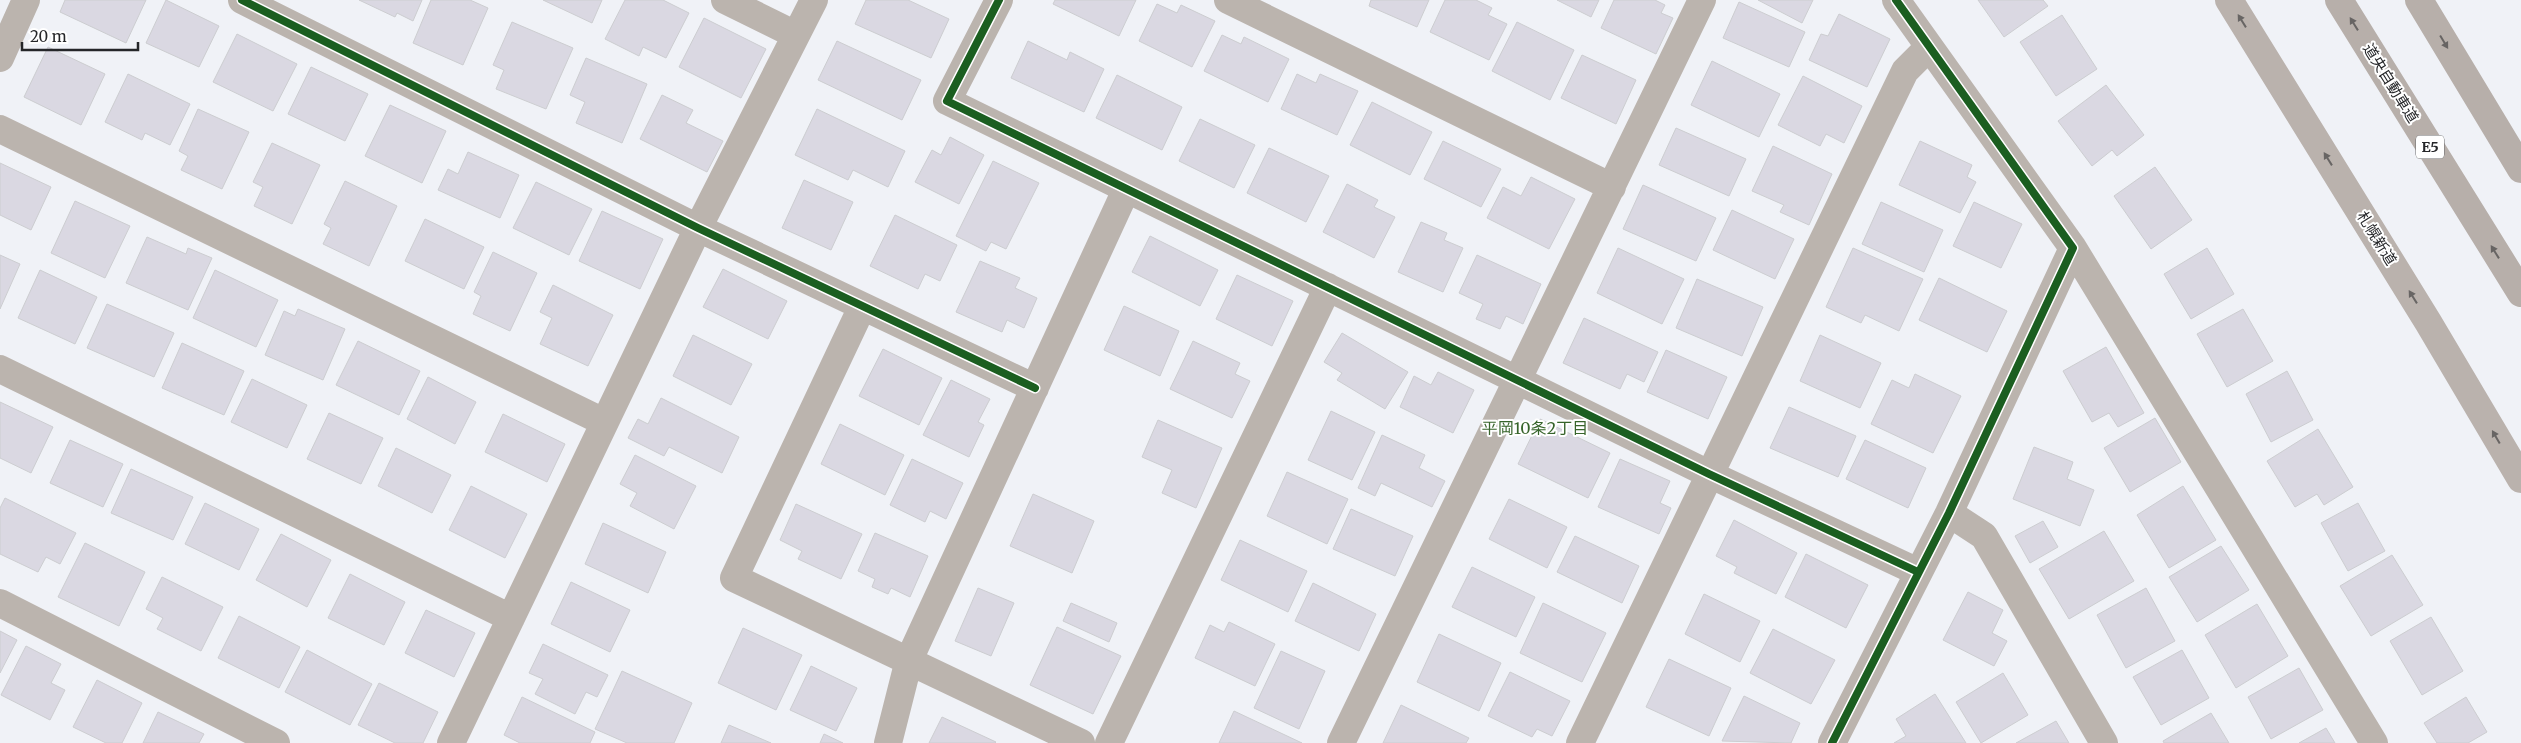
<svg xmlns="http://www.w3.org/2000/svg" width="2521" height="743" font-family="Merriweather,'Noto Sans JP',serif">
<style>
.building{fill:#dad8e2;stroke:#cccdd0}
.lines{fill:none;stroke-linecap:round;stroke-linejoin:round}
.street{stroke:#bbb4ae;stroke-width:28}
.secondary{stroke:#bab2ad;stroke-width:28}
.highway{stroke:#b7afaa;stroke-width:28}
.cycleway-casing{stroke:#fff;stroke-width:11}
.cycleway{stroke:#1b5e20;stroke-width:8}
.oneway{fill:#686564}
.oneway2{fill:#676463}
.labels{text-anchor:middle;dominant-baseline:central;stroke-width:4;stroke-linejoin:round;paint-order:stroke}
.shield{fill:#fff;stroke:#666769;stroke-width:1}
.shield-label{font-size:14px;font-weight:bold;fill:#252629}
.street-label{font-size:15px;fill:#252629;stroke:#fff}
.neighbourhood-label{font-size:16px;fill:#37642b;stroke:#fff}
</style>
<rect width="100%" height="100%" fill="#f0f2f7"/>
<path class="building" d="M65 0H146L126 43 60 12Z
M166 0 219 26 199 67 146 43Z
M359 0H422L413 21 397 13 395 17Z
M431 0H470L488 8 463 65 413 43Z
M543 0H602L592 23Z
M625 0H663L689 13 666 58 643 47 639 56 605 39Z
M866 0H908L949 19 931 58 855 24Z
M1055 0H1136L1119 36 1053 4Z
M1371 0H1429L1417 27 1369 6Z
M1445 0H1476L1492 8 1488 15 1507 24 1489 60 1430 32Z
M1557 0H1599L1591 17Z
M1614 0H1655L1665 5 1661 13 1673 18 1656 54 1601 28Z
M1758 0H1813L1802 23Z
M1978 0H2043L2048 6 2004 37Z
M1739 2 1805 32 1789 67 1723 38Z
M1157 4 1177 13 1181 5 1215 21 1192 67 1139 41Z
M1839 14 1890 39 1867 87 1809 60 1821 34 1828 36Z
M2062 15 2097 69 2056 96 2020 42Z
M704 18 766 49 741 98 679 67Z
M512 22 573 48 546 109 496 89 504 70 493 65Z
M1517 22 1574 50 1550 100 1492 71Z
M237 34 297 64 273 111 213 82Z
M1222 35 1241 44 1244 37 1289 59 1268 102 1204 71Z
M837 41 921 80 902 120 818 80Z
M1028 41 1067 60 1070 52 1104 69 1084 112 1011 78Z
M48 47 105 74 81 125 24 97Z
M1582 55 1636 80 1616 124 1561 98Z
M586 58 647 84 622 143 576 123 585 102 570 95Z
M1712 61 1780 94 1759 137 1691 105Z
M311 67 368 94 345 141 288 114Z
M128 74 190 104 170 145 145 133 142 140 105 122Z
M1297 74 1316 83 1320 74 1358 91 1337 135 1281 109Z
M1117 75 1182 107 1162 150 1096 118Z
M1803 76 1862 106 1844 143 1826 134 1820 146 1778 125Z
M2106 85 2144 135 2117 156 2112 150 2092 166 2058 121Z
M662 95 693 110 686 123 723 141 707 172 640 139Z
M1372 102 1432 132 1410 175 1350 145Z
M390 105 446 131 422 183 365 156Z
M198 109 249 132 222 189 181 170 188 156 179 151Z
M817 109 905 151 888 187 853 170 848 180 795 155Z
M1200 119 1255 145 1234 188 1179 161Z
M1676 128 1746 159 1729 196 1659 165Z
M950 137 984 155 959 204 915 182 932 150 941 155Z
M1443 141 1501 169 1481 207 1424 179Z
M1920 141 1972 165 1967 177 1976 182 1960 213 1899 185Z
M272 143 320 165 292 224 254 206 263 187 253 182Z
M1773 146 1832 174 1809 225 1780 212 1784 205 1752 191Z
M1269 148 1329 176 1306 222 1247 193Z
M468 152 519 175 500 218 438 190 448 169 458 174Z
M993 161 1039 183 1006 249 991 242 986 251 956 236Z
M0 163 51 187 31 230 0 215Z
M2155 167 2192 220 2151 249 2114 196Z
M1531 177 1575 199 1549 249 1487 218 1503 187 1521 196Z
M804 180 853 202 831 250 782 228Z
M345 181 397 206 369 266 323 244 331 228 324 224Z
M536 182 592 209 569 255 513 228Z
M1347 184 1378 200 1374 207 1395 217 1374 258 1323 232Z
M1643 185 1716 218 1696 261 1623 229Z
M75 201 130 226 105 278 51 253Z
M1881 202 1943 230 1924 272 1862 244Z
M1974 202 2022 224 2001 268 1953 246Z
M1732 210 1794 239 1775 279 1713 250Z
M602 211 663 239 640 289 579 261Z
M895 215 957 245 940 281 925 274 918 289 870 266Z
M425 219 484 247 464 289 405 261Z
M1421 222 1447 233 1444 240 1463 248 1443 292 1398 272Z
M1150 236 1218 270 1200 306 1132 272Z
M147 237 186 254 188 248 212 258 188 310 126 283Z
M1618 248 1684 279 1662 324 1597 293Z
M1853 248 1923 279 1899 331 1865 315 1861 323 1826 307Z
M2207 248 2234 294 2191 319 2164 274Z
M493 252 537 273 510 331 473 314 481 296 474 292Z
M0 255 20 264 0 309Z
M1477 255 1541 284 1523 324 1506 316 1500 329 1476 319 1483 304 1459 293Z
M980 261 1020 278 1015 288 1037 298 1024 328 1007 320 1002 332 956 312Z
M723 269 787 301 768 339 703 307Z
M40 270 97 297 75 344 18 318Z
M215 270 278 300 256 347 193 318Z
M1237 275 1293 301 1272 346 1216 319Z
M1939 278 2007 311 1987 352 1919 320Z
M1697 279 1763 307 1742 356 1676 328Z
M553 285 613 315 588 366 540 344 552 318 540 312Z
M107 304 174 333 154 377 87 348Z
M1124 306 1179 331 1160 376 1104 350Z
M298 309 345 329 323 380 265 355 284 311 295 316Z
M2243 309 2273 361 2227 387 2197 334Z
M1584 318 1658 352 1644 382 1627 374 1620 389 1563 363Z
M1342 333 1408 372 1385 409 1337 380 1342 373 1324 362Z
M693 335 752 364 731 405 673 376Z
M1820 335 1881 363 1860 408 1800 381Z
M358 341 420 371 399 415 336 385Z
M1193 341 1240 363 1235 374 1250 381 1232 418 1170 389Z
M182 343 244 371 224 415 162 388Z
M2106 347 2144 413 2118 427 2109 413 2092 422 2063 371Z
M883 349 942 378 919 425 859 396Z
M1666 350 1727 377 1708 419 1647 392Z
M2287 371 2313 420 2271 442 2246 394Z
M1438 372 1474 390 1453 433 1400 407 1414 376 1431 385Z
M1915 374 1961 396 1933 453 1871 424 1892 380 1909 388Z
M428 377 476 402 455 444 407 419Z
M252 379 307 405 287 448 231 422Z
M951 380 990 399 978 422 984 425 969 457 923 435Z
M661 398 739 437 722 473 669 447 664 456 628 438 638 419 648 424Z
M0 402 53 427 31 473 0 458Z
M1789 407 1856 436 1838 477 1770 448Z
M1331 411 1375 432 1352 480 1308 460Z
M329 413 383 438 361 484 307 459Z
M503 414 565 444 547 482 485 452Z
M2155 418 2181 462 2130 492 2104 448Z
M1540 419 1610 453 1588 498 1518 464Z
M1158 420 1222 448 1196 508 1162 493 1172 470 1142 457Z
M840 424 904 455 885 495 821 464Z
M2318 429 2353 487 2324 505 2317 494 2295 507 2267 461Z
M1382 435 1425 455 1419 468 1445 481 1432 507 1381 483 1375 496 1358 488Z
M70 440 123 464 103 507 50 483Z
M1865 440 1926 468 1908 508 1846 479Z
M2034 447 2073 462 2067 479 2094 490 2080 526 2013 499Z
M396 448 451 475 432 513 378 486Z
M635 455 696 486 674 529 630 506 637 493 620 484Z
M912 459 963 483 946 519 930 511 925 522 890 505Z
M1620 459 1670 481 1660 503 1671 508 1659 534 1598 507Z
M131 469 193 497 173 540 111 513Z
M1287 472 1348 499 1327 544 1267 516Z
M471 486 527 514 505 558 449 530Z
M2183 486 2216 540 2169 568 2137 515Z
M1033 494 1094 521 1072 573 1010 546Z
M5 498 76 533 60 564 46 557 38 572 0 554V508Z
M1509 499 1567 527 1547 568 1489 539Z
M205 503 259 529 239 570 185 544Z
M2358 503 2385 551 2348 571 2321 523Z
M796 504 862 534 841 579 798 559 802 551 780 540Z
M1351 509 1413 536 1395 576 1333 549Z
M1734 520 1797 553 1776 594 1734 573 1737 567 1716 556Z
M2043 521 2058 547 2030 563 2015 536Z
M603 523 666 552 648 593 585 564Z
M2104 531 2134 581 2069 619 2039 569Z
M875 533 928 556 910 597 891 588 888 594 872 587 875 579 858 571Z
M281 534 331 560 307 607 256 580Z
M1575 536 1639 566 1622 603 1557 572Z
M1240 540 1307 571 1288 612 1221 580Z
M85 543 145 572 119 626 58 597Z
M2221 546 2249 590 2197 622 2169 577Z
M1806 554 1868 585 1846 628 1785 597Z
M2392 555 2423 605 2371 636 2340 586Z
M1472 567 1535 597 1516 637 1452 607Z
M350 574 405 602 384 645 328 618Z
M162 577 223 607 201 651 157 629 163 618 146 609Z
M571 582 630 610 610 652 551 624Z
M1313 583 1376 614 1359 651 1295 621Z
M978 588 1014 603 991 656 955 641Z
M2146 588 2175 641 2126 668 2097 615Z
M1968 592 2003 610 1992 633 2007 641 1994 666 1943 640Z
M1704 594 1760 621 1740 662 1685 634Z
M1071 603 1117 623 1109 642 1063 621Z
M1543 603 1606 633 1582 682 1520 653Z
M2257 604 2288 656 2236 688 2205 635Z
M426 610 475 633 454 677 405 653Z
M239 616 300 647 279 688 218 658Z
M2431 617 2463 671 2422 695 2390 641Z
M1229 622 1275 644 1255 686 1195 658 1210 625 1224 632Z
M1057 627 1121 656 1093 714 1030 685Z
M743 628 802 655 776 710 718 683Z
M1773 629 1835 660 1811 704 1750 673Z
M0 631 17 640 0 673Z
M1439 634 1501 663 1479 711 1417 682Z
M543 644 608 675 597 697 586 692 575 714 535 694 543 679 529 673Z
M26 646 61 664 51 683 65 690 50 720 1 695Z
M307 650 372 684 350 725 285 692Z
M2182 650 2209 698 2161 725 2133 677Z
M1281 651 1325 671 1299 729 1254 708Z
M1669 659 1731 688 1709 736 1646 707Z
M811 666 857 688 836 731 790 710Z
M2299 668 2323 710 2271 739 2248 697Z
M622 671 692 703 674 743H627L595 729Z
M1510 672 1570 701 1552 736 1537 729 1532 737 1488 716Z
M2003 673 2028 715 1981 743 1956 702Z
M97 680 142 703 122 743H106L73 727Z
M379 683 438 712 423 743H395L358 725Z
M1935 694 1966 743H1894L1906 736 1896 719Z
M1744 696 1800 723 1791 743 1722 741Z
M522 697 595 732 590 743H520L504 735Z
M2466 697 2487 732 2468 743H2437L2424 723Z
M1401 705 1469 738 1466 743H1383Z
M1234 711 1302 743H1219Z
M158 712 204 734 199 743H143Z
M2211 713 2229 743H2164L2163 741Z
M942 717 996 742 995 743H929Z
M2056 721 2069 743H2016Z
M729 725 771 743H721Z
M2326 728 2335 743H2299Z
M824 734 843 743H820Z"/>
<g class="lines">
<path class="street" d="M242 0 698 228 1035 388
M725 0 796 35
M999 0 947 101 1709 474 1918 572
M1228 0 1612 187
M0 58 26 0
M0 129 604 422
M2073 248 2374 743
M862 307 734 578 1081 743
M0 369 511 618
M1949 513 1984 536 2104 743
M0 603 276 743
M451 743 698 228 814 0
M888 743 909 660 1126 190
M1109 743 1328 287
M1341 743 1702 0
M1580 743 1905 71 1929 47
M1832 743 1949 513 2073 248 1896 0"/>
<path class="secondary" d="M2229 0 2428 322 2521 479"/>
<path class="highway" d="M2339 0 2521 293
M2419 0 2521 169"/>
<g class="cycleway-casing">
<path id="cycleway" d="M242 0 698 228 1035 388
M999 0 947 101 1709 474 1918 572
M1832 743 1949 513 2073 248 1896 0"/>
</g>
<use href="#cycleway" class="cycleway"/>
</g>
<defs><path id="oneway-solid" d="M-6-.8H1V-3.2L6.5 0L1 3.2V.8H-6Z" transform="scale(1.25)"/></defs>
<g class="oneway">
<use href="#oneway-solid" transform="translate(2242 21) rotate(-122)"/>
<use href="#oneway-solid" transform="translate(2328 159) rotate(-122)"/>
<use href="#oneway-solid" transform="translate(2413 297) rotate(-122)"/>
<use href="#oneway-solid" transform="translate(2496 437) rotate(-120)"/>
</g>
<g class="oneway2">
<use href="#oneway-solid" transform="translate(2354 24) rotate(-122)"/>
<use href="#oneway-solid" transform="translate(2444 42) rotate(59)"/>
<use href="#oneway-solid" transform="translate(2495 252) rotate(-122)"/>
</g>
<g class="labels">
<rect class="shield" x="2416" y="135.5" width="28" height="23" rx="4"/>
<g class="shield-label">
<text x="2430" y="147">E5</text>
</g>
<g class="street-label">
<text transform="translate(2391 83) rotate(58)">道央自動車道</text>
<text transform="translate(2377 238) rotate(58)">札幌新道</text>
</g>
<g class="neighbourhood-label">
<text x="1535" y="428">平岡10条2丁目</text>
</g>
</g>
<path d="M22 42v8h116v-8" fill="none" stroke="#252629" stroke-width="2.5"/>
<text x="30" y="42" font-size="15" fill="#252629" stroke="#ffffff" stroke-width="4" paint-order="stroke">20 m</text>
</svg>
